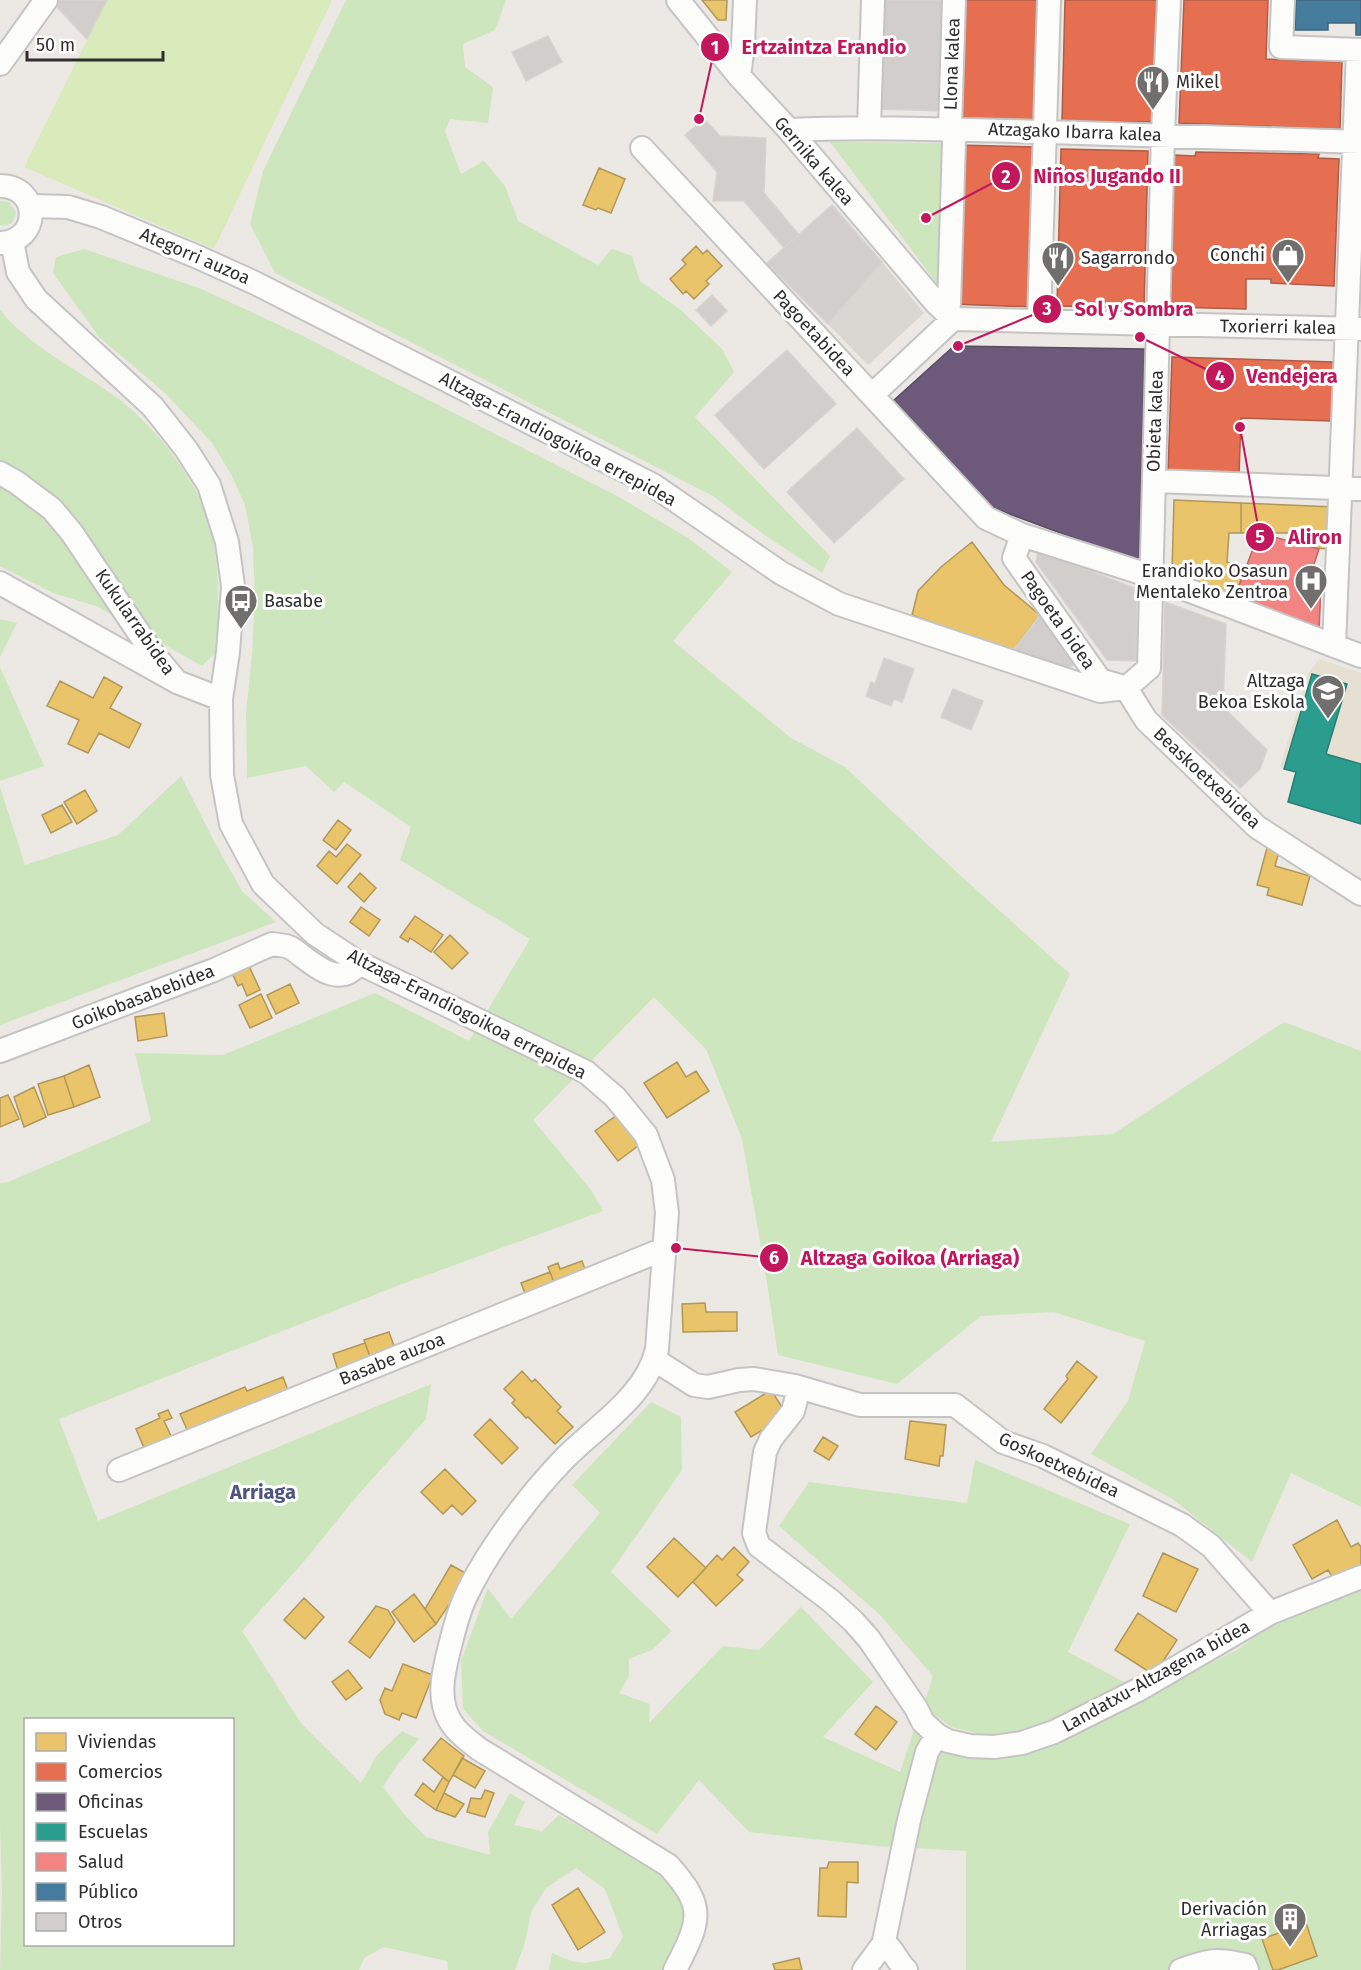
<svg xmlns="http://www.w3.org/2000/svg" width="1361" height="1970" font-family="'Fira Sans',sans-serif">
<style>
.education{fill:#e6e0d3}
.green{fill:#cee6be;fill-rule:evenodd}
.pitch{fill:#d9eabb}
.plaza{fill:#dad6d2}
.homes{fill:#e9c46a;stroke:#b19758;stroke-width:1.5}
.shops{fill:#e76f51;stroke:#b05c46;stroke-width:1.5}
.offices{fill:#6d597a;stroke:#5a4c63;stroke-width:1.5}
.schools{fill:#2a9d8f;stroke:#2b7c72;stroke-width:1.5}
.health{fill:#f28482;stroke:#b76a69;stroke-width:1.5}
.public{fill:#457b9d;stroke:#3e647c;stroke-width:1.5}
.building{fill:#d1cecb;stroke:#d7d4d0;stroke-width:1.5}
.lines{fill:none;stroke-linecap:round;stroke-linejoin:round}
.street-casing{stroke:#c5c4c5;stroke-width:26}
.street{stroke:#fcfcfb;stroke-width:22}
.labels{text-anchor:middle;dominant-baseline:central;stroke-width:6;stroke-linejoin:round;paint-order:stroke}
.street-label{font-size:18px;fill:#2e2e2e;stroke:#fff}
.poi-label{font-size:18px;fill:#2e2e2e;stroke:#fff;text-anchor:end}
.neighbourhood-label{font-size:20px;font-weight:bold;fill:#4d5680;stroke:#fff}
.leader{fill:none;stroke:#c2185b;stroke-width:2}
.callout-dot{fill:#c2185b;stroke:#fff;stroke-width:2}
.mark-label{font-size:18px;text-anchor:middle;font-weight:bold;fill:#fff}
.callout-label{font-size:20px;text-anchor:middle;font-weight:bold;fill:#c2185b;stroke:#fff;stroke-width:6;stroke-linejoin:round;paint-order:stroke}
</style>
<rect width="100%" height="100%" fill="#ece8e4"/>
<path class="education" d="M1319 659 1361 673V824L1288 802 1296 772 1280 767 1308 674Z"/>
<path class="green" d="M346 0H506L495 30 463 44 465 67 493 87 488 123 450 119 445 131 461 174 484 161 505 186 518 221 598 265 612 249 632 256 640 281 681 310 722 349 734 372 695 417 830 556 822 573 766 536 713 496 275 273 250 224 263 171Z
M830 142 953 143 948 298Z
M0 201 9 202 16 212C15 222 10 227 0 225Z
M84 249 199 288 299 334 619 497 688 538 732 572 673 641 791 738 845 767 962 877 1070 974 991 1142 1113 1134 1284 1022 1361 1051V1507L1291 1473 1252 1562 1174 1500 1091 1454 1128 1401 1145 1341 1054 1312 981 1316 897 1384 778 1355 765 1270 742 1139 706 1049 654 997 533 1120 591 1190 603 1211 397 1286 59 1419 98 1521 431 1384 426 1419 357 1496 306 1559 242 1631 301 1723 361 1783 377 1755 402 1731 419 1739 398 1764 383 1787 403 1813 426 1837 490 1855 488 1832 510 1793 525 1802 514 1825 542 1831 559 1815 652 1868 674 1885 685 1912 678 1942 664 1970H549L552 1953C579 1965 581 1965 610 1958L623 1937 605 1889 576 1868 546 1888 531 1912 525 1943 515 1970H448L447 1961 384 1947 364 1958 359 1970H0L2 1891 0 1825V1183L8 1182 151 1121 135 1053 223 1055 375 993 469 1041 530 939 400 860 411 827 344 782 334 792 306 766 247 778 246 713 252 654 255 599 253 547 245 505 231 474 212 443 165 393 99 337 53 273 56 257ZM26 1720H232V1944H26Z
M0 310C31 348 77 369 116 397 152 423 195 477 208 519 221 561 218 608 217 651L202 666 96 606 53 593 0 566Z
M0 619 17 623 0 657Z
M0 667 44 766 0 781Z
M181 776 214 841 242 891 276 922 0 1025V787L25 865 118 835Z
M651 1402 681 1417 682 1470 611 1572 672 1631 652 1650 629 1659V1676L619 1693 650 1704 649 1723 723 1646 759 1650 801 1607 873 1682 823 1737 900 1772 915 1727 941 1749 1094 1720 1239 1649 1284 1614 1361 1588V1970H966V1851L877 1846 749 1832 699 1780 657 1834 483 1731 463 1709 461 1661 488 1588 511 1619 600 1513 572 1485Z
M975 1460 1130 1524 1068 1652 1126 1683 1027 1731 987 1736 951 1727 923 1706 933 1676 879 1614 779 1526 809 1482 967 1503Z"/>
<path class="pitch" d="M107 0H332L214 249 24 167Z"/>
<path class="plaza" d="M882 262 924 313 868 365 828 324Z"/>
<path class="homes" d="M702 0H727L726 20H718Z
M599 168 625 179 611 213 598 208 596 210 583 205Z
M696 246 703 254 707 250 722 266 706 281 709 284 694 299 686 291 683 294 670 279 686 264 682 260Z
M1174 500 1241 503V533H1229L1227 562 1245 569 1234 599 1172 572Z
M1241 503 1335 507V550L1308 547V533H1241Z
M972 542 1004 585 1040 615 1012 652 912 615 918 591 941 567Z
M104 677 122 687 110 708 141 724 129 748 99 733 88 753 68 744 79 720 47 706 60 681 93 698Z
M85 790 97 811 77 824 64 802Z
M62 805 72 822 51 833 42 815Z
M338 820 351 830 336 850 323 840Z
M347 844 361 855 337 884 317 866 329 851 336 857Z
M1267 848 1279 851 1275 866 1310 876 1302 905 1267 895 1269 888 1257 885Z
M360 873 376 888 364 902 348 887Z
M361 907 380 920 369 936 350 922Z
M415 916 443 935 431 952 410 938 408 942 400 937Z
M450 935 468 953 452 969 434 952Z
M249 966 260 990 247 996 242 984 238 986 232 973Z
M290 984 299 1003 276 1014 267 995Z
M261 994 272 1018 250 1028 239 1005Z
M164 1013 167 1036 138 1041 135 1017Z
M677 1062 686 1077 696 1071 709 1091 667 1118 644 1083Z
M89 1065 100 1097 74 1107 64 1076Z
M64 1076 74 1107 48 1115 38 1084Z
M34 1087 46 1117 24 1127 14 1097Z
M8 1095 19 1119 0 1127V1098Z
M617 1115 639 1145 618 1161 595 1131Z
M582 1261 588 1277 557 1290 548 1267 558 1263 560 1269Z
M550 1272 557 1290 528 1301 521 1283Z
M705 1303 706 1312H737V1331L683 1332 682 1304Z
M389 1332 397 1354 372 1362 364 1340Z
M365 1343 372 1362 339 1374 333 1354Z
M1077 1361 1097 1377 1061 1423 1044 1409 1068 1379 1066 1376Z
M522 1371 532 1382 535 1379 561 1407 557 1411 573 1427 555 1444 528 1417 526 1418 512 1403 515 1400 504 1389Z
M283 1377 289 1393 189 1434 180 1414 245 1387 247 1391Z
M771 1390 787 1415 751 1437 735 1412Z
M168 1410 172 1418 164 1421 172 1438 145 1450 136 1429 160 1418 158 1414Z
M490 1419 518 1448 502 1464 474 1435Z
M910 1421 946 1425 943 1456H940L939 1466 905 1459Z
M823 1437 838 1446 829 1460 814 1451Z
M445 1469 476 1501 462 1515 452 1505 443 1514 421 1492Z
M1337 1520 1351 1547 1358 1543 1361 1547V1566L1335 1581 1328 1570 1312 1579 1293 1545Z
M674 1538 706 1568 678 1597 647 1567Z
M734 1547 749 1562 737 1575 743 1580 716 1606 693 1582 717 1555 722 1560Z
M1163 1553 1198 1569 1176 1612 1143 1596Z
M451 1565 469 1575 436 1624 425 1609Z
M414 1594 436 1624 414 1642 392 1612Z
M304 1598 324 1617 305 1639 284 1620Z
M376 1606 388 1610 395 1622 370 1658 349 1642Z
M1138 1613 1177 1640 1154 1675 1115 1650Z
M403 1664 433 1675 416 1718 402 1713 399 1720 385 1714 380 1700 385 1688 392 1691Z
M348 1670 362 1688 346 1700 332 1682Z
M876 1706 897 1722 876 1750 855 1734Z
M441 1738 464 1756 449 1782 423 1760Z
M462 1758 485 1771 475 1788 453 1775Z
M443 1777 449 1782 436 1810 415 1795 423 1783 434 1792Z
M485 1790 494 1793 485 1817 467 1812 471 1798 481 1799Z
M444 1793 464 1804 455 1817 436 1810Z
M829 1862H858V1883L847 1882 846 1917 818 1916 820 1868H827Z
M578 1888 605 1932 578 1950 552 1905Z
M1306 1923 1317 1956 1278 1970H1273L1262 1939Z
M799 1958 802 1970H775L773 1964Z"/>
<path class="shops" d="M960 0H1042L1040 120H955Z
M1065 0H1157L1153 122 1062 121Z
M1184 0H1268L1266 59 1342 62 1340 129 1179 123Z
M956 145 1040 147 1035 307 951 304Z
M1061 149 1148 151 1144 308 1057 306Z
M1196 152 1319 154 1318 158 1339 159 1334 286 1271 283V279H1246V309L1171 307 1174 155 1195 156Z
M1172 357 1334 362 1332 421 1241 418 1239 475 1168 473Z"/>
<path class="offices" d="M954 346 1145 349 1139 558 1125 557 991 507 893 401Z"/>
<path class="schools" d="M1312 674 1347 684 1326 754 1361 764V824L1288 802 1296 772 1284 769Z"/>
<path class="health" d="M1259 533 1319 549 1309 579 1321 585 1319 632 1234 599Z"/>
<path class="public" d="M1296 0H1361V35H1356V23H1328V30H1295Z"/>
<path class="building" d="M56 0H107L87 39 54 4Z
M879 0H949L947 111 876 109Z
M548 36 562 62 526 81 512 52Z
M704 119 720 136 766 138 764 193 799 235 784 248 744 201H713L717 172 685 135Z
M832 205 882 262 828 324 767 263Z
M712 295 727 311 711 326 696 310Z
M787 350 836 404 764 469 715 415Z
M857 428 904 479 834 543 787 492Z
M1038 551 1137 589 1136 661 1107 660 1036 562Z
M1165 602 1226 624 1223 707 1267 750 1260 769 1240 788 1162 715Z
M1040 615 1070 654 1074 663 1073 666 1063 670 1012 652Z
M884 658 914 669 902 702 894 699 891 706 866 696 871 682 875 684Z
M953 689 983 701 971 730 941 717Z"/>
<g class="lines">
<g class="street-casing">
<path id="street" d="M678 0 739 76 789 130 937 304 953 319
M1283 0 1281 47 1361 50
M0 64 46 0
M739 76 743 46 745 0
M869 128 873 0
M950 129 954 0
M789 130C875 126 961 130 1048 132 1152 135 1257 139 1361 142
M642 148 986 518 1022 535 1151 576 1361 656
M0 186C41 186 41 242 0 243
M30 206 68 207 101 217 200 258 255 283 653 485 781 573 839 604 1100 691 1126 688
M12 241 18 272 36 299 153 407 186 449 209 485 227 542 233 586 228 652 221 699 222 775 231 824 263 884 315 934 359 963 586 1072 615 1097 646 1135 663 1180 667 1213 657 1349C647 1395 597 1426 565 1458 530 1494 486 1552 465 1598 458 1613 454 1630 450 1646 443 1673 435 1704 455 1728 462 1736 471 1743 479 1749L668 1865C707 1908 700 1921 675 1970
M949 305 954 141
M1039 320 1049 0
M872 395 953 319 1361 329
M0 473 16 482 52 509 72 533 151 651 177 682
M1154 481 1361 489
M1022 535 1014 558 1100 680 1120 686
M0 583 177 682 221 699
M1334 646 1358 50
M1126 688 1149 668 1163 134 1169 0
M1126 688 1146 720 1257 827 1361 894
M0 1051 214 970 272 944 286 946 291 948C312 962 338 991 359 963
M655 1360 694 1385 708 1387 739 1380 754 1379 795 1386 860 1405H955L1003 1442 1043 1456 1182 1525 1211 1546 1270 1613
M795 1386 797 1396 793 1411 771 1439 765 1452 754 1533 759 1546 831 1601 853 1621 869 1639 916 1708 923 1722 937 1735 948 1741 970 1746 994 1747 1022 1743 1054 1732 1138 1690 1270 1613 1361 1577
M119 1470 664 1249
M884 1941 909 1820 927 1752 937 1735
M864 1970 884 1943C894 1949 897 1962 906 1970
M1181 1970C1209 1960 1216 1958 1245 1965L1247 1970"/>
</g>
<use href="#street" class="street"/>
</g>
<defs>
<g id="restaurant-pin" transform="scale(1.725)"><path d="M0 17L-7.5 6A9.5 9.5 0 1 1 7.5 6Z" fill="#706f6e" stroke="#fff"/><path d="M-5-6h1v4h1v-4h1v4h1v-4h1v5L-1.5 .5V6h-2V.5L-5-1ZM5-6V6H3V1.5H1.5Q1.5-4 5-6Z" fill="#fff"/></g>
<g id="shop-pin" transform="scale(1.725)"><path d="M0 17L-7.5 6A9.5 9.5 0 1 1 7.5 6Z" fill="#706f6e" stroke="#fff"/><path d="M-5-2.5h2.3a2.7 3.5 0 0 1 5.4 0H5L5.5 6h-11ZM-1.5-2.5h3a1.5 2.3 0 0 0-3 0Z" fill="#fff"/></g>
<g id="hospital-pin" transform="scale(1.725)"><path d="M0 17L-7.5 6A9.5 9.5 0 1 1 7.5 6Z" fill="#706f6e" stroke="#fff"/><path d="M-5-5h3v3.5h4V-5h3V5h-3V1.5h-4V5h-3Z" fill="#fff"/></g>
<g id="bus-pin" transform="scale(1.725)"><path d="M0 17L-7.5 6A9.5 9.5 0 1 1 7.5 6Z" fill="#706f6e" stroke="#fff"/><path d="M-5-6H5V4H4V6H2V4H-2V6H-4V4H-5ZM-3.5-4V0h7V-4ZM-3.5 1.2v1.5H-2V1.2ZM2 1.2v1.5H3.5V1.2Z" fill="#fff"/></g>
<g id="school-pin" transform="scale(1.725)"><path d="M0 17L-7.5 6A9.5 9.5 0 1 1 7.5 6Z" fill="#706f6e" stroke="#fff"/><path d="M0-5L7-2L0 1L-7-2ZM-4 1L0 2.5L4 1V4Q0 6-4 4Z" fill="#fff"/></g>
<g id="building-pin" transform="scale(1.725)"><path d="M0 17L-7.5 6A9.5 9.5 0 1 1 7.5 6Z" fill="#706f6e" stroke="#fff"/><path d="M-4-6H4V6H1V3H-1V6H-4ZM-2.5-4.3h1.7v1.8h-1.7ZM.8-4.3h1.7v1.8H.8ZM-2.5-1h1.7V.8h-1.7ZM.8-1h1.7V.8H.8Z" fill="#fff"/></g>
</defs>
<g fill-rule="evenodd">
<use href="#restaurant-pin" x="1153" y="82"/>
<use href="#shop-pin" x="1288" y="255"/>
<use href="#restaurant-pin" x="1058" y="258"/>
<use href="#hospital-pin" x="1311" y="581"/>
<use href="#bus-pin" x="241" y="601"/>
<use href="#school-pin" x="1328" y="691"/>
<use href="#building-pin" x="1290" y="1919"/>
</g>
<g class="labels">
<g class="street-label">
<text transform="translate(952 64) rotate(-88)">Llona kalea</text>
<text transform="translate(1075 132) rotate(2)">Atzagako Ibarra kalea</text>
<text transform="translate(814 161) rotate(49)">Gernika kalea</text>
<text transform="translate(195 256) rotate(23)">Ategorri auzoa</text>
<text transform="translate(1278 327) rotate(1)">Txorierri kalea</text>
<text transform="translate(814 333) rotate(47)">Pagoetabidea</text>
<text transform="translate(1155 421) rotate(-88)">Obieta kalea</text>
<text transform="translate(558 439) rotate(28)">Altzaga-Erandiogoikoa errepidea</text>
<text transform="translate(1058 620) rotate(55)">Pagoeta bidea</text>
<text transform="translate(135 622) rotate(55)">Kukularrabidea</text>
<text transform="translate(1207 778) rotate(43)">Beaskoetxebidea</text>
<text transform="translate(143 997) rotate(-21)">Goikobasabebidea</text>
<text transform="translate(467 1014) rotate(27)">Altzaga-Erandiogoikoa errepidea</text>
<text transform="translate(392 1359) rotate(-22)">Basabe auzoa</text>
<text transform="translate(1059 1465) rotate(25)">Goskoetxebidea</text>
<text transform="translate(1156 1676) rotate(-29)">Landatxu-Altzagena bidea</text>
</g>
<g class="poi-label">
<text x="1176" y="82" text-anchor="start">Mikel</text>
<text x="1265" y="255">Conchi</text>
<text x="1081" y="258" text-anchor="start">Sagarrondo</text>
<text x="1288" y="571">Erandioko Osasun<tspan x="1288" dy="21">Mentaleko Zentroa</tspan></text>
<text x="264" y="601" text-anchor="start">Basabe</text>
<text x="1305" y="681">Altzaga<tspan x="1305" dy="21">Bekoa Eskola</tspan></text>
<text x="1267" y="1909">Derivación<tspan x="1267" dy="21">Arriagas</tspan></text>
</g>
<g class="neighbourhood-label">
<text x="263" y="1492">Arriaga</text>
</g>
</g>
<path class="leader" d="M699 119L715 47M926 218L1006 176M958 346L1047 309M1140 337L1220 376M1240 427L1260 537M676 1248L774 1258"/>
<g class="callout-dot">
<circle cx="699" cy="119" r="6"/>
<circle cx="926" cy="218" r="6"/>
<circle cx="958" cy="346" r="6"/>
<circle cx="1140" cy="337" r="6"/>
<circle cx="1240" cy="427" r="6"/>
<circle cx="676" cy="1248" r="6"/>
<circle cx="715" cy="47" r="15"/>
<circle cx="1006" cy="176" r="15"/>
<circle cx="1047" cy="309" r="15"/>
<circle cx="1220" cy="376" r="15"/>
<circle cx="1260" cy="537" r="15"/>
<circle cx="774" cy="1258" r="15"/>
</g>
<g class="mark-label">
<text x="715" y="54">1</text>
<text x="1006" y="183">2</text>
<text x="1047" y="315">3</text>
<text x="1220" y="383">4</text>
<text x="1260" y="543">5</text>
<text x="774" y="1264">6</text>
</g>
<g class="callout-label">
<text x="824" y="54">Ertzaintza Erandio</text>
<text x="1107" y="183">Niños Jugando II</text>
<text x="1134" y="316">Sol y Sombra</text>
<text x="1292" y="383">Vendejera</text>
<text x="1315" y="544">Aliron</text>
<text x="910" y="1265">Altzaga Goikoa (Arriaga)</text>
</g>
<rect x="24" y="1718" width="210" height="228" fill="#ffffff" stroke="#ababab" stroke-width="1.5"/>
<rect x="36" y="1733" width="30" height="18" fill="#e9c46a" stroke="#ababab" stroke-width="1.5"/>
<text x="78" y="1748" font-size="18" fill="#2e2e2e">Viviendas</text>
<rect x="36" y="1763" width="30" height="18" fill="#e76f51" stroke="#ababab" stroke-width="1.5"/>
<text x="78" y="1778" font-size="18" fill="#2e2e2e">Comercios</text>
<rect x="36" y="1793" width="30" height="18" fill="#6d597a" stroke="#ababab" stroke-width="1.5"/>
<text x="78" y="1808" font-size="18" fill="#2e2e2e">Oficinas</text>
<rect x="36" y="1823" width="30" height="18" fill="#2a9d8f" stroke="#ababab" stroke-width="1.5"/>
<text x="78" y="1838" font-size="18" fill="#2e2e2e">Escuelas</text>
<rect x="36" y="1853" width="30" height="18" fill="#f28482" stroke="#ababab" stroke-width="1.5"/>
<text x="78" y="1868" font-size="18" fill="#2e2e2e">Salud</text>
<rect x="36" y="1883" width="30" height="18" fill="#457b9d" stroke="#ababab" stroke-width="1.5"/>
<text x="78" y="1898" font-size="18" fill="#2e2e2e">Público</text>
<rect x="36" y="1913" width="30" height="18" fill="#d1cecb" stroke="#ababab" stroke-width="1.5"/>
<text x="78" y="1928" font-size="18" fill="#2e2e2e">Otros</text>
<path d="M27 51v9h136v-9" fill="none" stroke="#2e2e2e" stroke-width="3"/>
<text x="36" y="51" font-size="18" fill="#2e2e2e" stroke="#ffffff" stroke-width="4.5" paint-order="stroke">50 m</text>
</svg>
